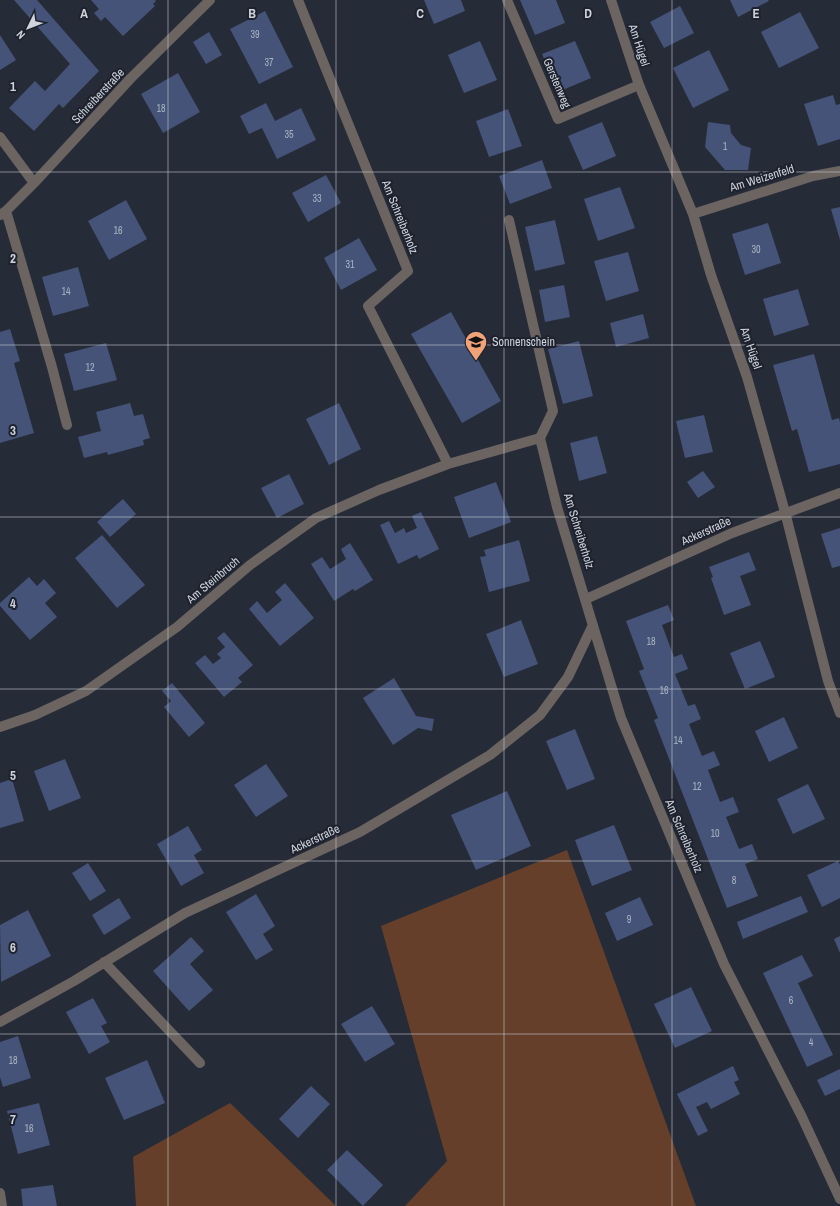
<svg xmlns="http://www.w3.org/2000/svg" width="840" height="1206" font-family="'Archivo Narrow',sans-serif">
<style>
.green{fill:#653f2a}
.building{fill:#455378}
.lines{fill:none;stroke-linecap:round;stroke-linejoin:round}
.minor{stroke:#6b6460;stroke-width:10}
.grid{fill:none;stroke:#cfd3db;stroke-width:1;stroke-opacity:0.55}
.labels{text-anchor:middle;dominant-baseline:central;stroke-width:4;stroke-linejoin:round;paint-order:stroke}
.number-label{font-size:10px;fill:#acb3c2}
.street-label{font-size:12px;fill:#cfd3db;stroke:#1d222e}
.poi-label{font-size:12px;fill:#cfd3db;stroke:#1d222e;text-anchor:start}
.grid-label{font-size:13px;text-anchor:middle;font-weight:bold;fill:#cfd3db;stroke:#1d222e;stroke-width:4;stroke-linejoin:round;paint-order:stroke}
</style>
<rect width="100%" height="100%" fill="#262b38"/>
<path class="green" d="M567 850 696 1206H405L447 1161 381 926Z
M230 1103 336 1206H136L133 1157Z"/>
<path class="building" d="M14 0H37L99 71 63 108 59 104 34 131 9 108 35 81 45 91 70 64Z
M91 0H155L156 1 153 4 155 6 123 36 105 17 101 21 94 13 99 9Z
M424 0H461L465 11 434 24Z
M520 0H556L565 23 535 35Z
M730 0H768L769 1 738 17Z
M680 6 694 33 664 48 650 22Z
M265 11 293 67 259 84 230 29Z
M800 12 819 48 779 68 761 32Z
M209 32 222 55 206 64 193 42Z
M0 35 16 60 0 70Z
M480 41 497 80 464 93 448 55Z
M575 41 591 78 558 92 542 54Z
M709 50 729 90 693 108 673 68Z
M178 73 200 112 163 133 141 94Z
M833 95 836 105 840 104V139L818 146 804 104Z
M266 103 275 121 301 108 316 140 277 159 262 128 249 134 240 116Z
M508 109 522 146 489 157 476 121Z
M602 122 616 156 583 170 568 136Z
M708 122 730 125 731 133 741 145 751 148 748 170H725L705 147Z
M542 160 552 188 510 204 499 176Z
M326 175 341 203 308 222 292 193Z
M620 187 635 228 598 241 584 199Z
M126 200 147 239 109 260 88 221Z
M840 207V240L831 209Z
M555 220 565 264 535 271 525 227Z
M768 223 781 263 745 275 732 234Z
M359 238 377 270 341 290 324 258Z
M628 252 639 291 606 301 594 261Z
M78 267 89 306 53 316 42 277Z
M564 285 570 317 545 322 539 290Z
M798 289 809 325 774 336 763 299Z
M451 312 501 401 462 423 411 334Z
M643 314 649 338 616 347 610 323Z
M10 329 20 361 14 363 34 433 0 443V332Z
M579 341 593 396 563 404 548 349Z
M106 343 117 380 74 391 64 354Z
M814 354 832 420 839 418 840 422V464L809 472 797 429 792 431 773 365Z
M130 403 134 416 143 414 150 438 143 440 144 445 108 455 107 452 84 458 78 437 101 431 96 412Z
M339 403 361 449 329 465 306 419Z
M704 415 713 452 685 458 676 421Z
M597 436 607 473 579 481 570 443Z
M703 471 715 487 698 498 687 482Z
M289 474 304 504 277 518 261 488Z
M496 482 511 522 469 538 454 497Z
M123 499 136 514 110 537 97 522Z
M421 512 439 549 419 559 417 555 398 564 380 525 389 521 395 533 404 528 406 533 417 528 412 516Z
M840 528V566L832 568 821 534Z
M102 535 145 585 117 608 75 558Z
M519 540 530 581 489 592 480 557 486 556 484 550Z
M350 543 373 580 355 591 353 589 334 601 311 564 322 557 330 569 346 559 341 549Z
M749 552 756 570 740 576 751 605 724 615 711 578 713 577 709 567Z
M29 577 37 586 44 579 56 593 45 603 57 617 30 640 0 606V603Z
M285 583 314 618 280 646 249 609 257 601 267 613 282 600 275 592Z
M668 605 674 620 662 625 674 657 682 654 688 669 675 674 688 706 695 704 701 719 689 724 702 756 714 751 720 765 708 770 720 802 733 797 739 812 726 817 739 849 752 844 758 859 745 864 758 896 727 908 654 720 658 718 639 671 644 669 626 621Z
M521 620 538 664 504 677 486 634Z
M224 632 253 665 238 678 242 682 224 697 195 663 205 655 213 664 221 658 217 654 225 647 217 638Z
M760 641 775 677 745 689 730 653Z
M394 678 416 716 434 719 432 731 418 728 393 745 363 698Z
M172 683 205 723 189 737 164 707 171 701 162 691Z
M784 717 798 748 769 762 755 731Z
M575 729 595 779 567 790 546 741Z
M65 759 81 798 49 811 34 771Z
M266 764 288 796 256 817 234 785Z
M12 779 24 821 0 828V783Z
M808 784 825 819 793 834 777 799Z
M507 791 531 846 476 870 451 815Z
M614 825 632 870 592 886 575 840Z
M188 826 202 850 194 855 204 873 181 886 157 844Z
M838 861 840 865V898L822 907 807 875Z
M88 863 106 891 90 901 72 873Z
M256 894 275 926 263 934 273 950 256 960 226 912Z
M801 896 808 912 743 939 737 922Z
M640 897 653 925 617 941 605 913Z
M119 898 131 918 104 935 92 915Z
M28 910 51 956 1 982 0 925Z
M840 936V953L834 939Z
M191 937 204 951 190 964 213 990 189 1011 153 971Z
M802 955 813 976 798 983 833 1055 807 1067 763 973Z
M691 987 712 1031 675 1048 654 1004Z
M93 998 107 1023 101 1026 110 1042 89 1054 66 1012Z
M372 1006 395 1044 365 1062 341 1024Z
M18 1036 31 1078 3 1087 0 1077V1042Z
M147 1060 165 1103 124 1120 105 1078Z
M733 1066 739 1080 734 1082 740 1094 711 1109 707 1102 696 1107 708 1131 698 1136 677 1094Z
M840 1069V1089L825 1096 817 1080Z
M311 1086 330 1104 298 1138 279 1119Z
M39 1103 50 1145 18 1154 7 1111Z
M347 1150 383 1185 363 1206 327 1170Z
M53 1185 57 1206H23L21 1189Z"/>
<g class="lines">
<path class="minor" d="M298 0 408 271 368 306 448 464
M507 0 558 119 639 85
M611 0 639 85 693 214 711 275 747 377 785 512 828 681 840 713
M0 137 34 183
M6 211 52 367 67 425
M693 214 813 176 840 171
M0 215 6 211 34 183 131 78 210 0
M509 220 553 411 540 438
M586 599 732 533 840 493
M0 727 35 715 86 691 177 627 250 565 316 518 379 490 448 464 540 438 557 507 621 718 724 964 802 1117 840 1199
M104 962 200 1063
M0 1022 74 981 185 913 360 832 490 755 540 715 568 677 593 625
M0 1193 2 1206"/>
</g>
<path class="grid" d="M168 0V1206M336 0V1206M504 0V1206M672 0V1206M0 172H840M0 345H840M0 517H840M0 689H840M0 861H840M0 1034H840"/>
<defs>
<g id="school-pin" transform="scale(1.15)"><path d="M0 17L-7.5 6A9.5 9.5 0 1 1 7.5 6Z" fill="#f0a378" stroke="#1d222e"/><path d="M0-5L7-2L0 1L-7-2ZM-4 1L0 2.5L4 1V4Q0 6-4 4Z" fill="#111"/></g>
</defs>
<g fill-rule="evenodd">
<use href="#school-pin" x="476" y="342"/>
</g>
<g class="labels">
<g class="number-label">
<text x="255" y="34">39</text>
<text x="269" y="62">37</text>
<text x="161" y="108">18</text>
<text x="289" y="134">35</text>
<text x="725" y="146">1</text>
<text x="317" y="198">33</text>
<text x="118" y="230">16</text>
<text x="756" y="249">30</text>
<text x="350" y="264">31</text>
<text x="66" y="291">14</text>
<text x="90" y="367">12</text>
<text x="651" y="641">18</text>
<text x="664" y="690">16</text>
<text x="678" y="740">14</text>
<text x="697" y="786">12</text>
<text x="715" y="833">10</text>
<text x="734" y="880">8</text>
<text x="629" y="919">9</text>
<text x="791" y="1000">6</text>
<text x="811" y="1042">4</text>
<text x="13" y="1060">18</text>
<text x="29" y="1128">16</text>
</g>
<g class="street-label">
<text transform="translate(639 45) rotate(72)">Am Hügel</text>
<text transform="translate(557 83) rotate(67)">Gerstenweg</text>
<text transform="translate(98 96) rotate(-47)">Schreiberstraße</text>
<text transform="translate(762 178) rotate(-17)">Am Weizenfeld</text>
<text transform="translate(400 217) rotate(68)">Am Schreiberholz</text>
<text transform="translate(751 348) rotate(71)">Am Hügel</text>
<text transform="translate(579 531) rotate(73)">Am Schreiberholz</text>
<text transform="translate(706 531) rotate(-24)">Ackerstraße</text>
<text transform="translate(213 580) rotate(-40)">Am Steinbruch</text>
<text transform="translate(684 836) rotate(67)">Am Schreiberholz</text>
<text transform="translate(315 839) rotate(-25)">Ackerstraße</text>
</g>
<g class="poi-label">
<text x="492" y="342">Sonnenschein</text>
</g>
</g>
<g class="grid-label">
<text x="84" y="18">A</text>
<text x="252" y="18">B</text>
<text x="420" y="18">C</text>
<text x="588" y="18">D</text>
<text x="756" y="18">E</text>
<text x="13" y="91">1</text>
<text x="13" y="263">2</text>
<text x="13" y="435">3</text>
<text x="13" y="608">4</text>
<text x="13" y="780">5</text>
<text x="13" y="952">6</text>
<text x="13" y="1124">7</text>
</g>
<g transform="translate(28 28) rotate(227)" stroke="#1d222e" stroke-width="3" paint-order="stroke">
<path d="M0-3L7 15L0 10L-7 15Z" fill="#cfd3db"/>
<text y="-6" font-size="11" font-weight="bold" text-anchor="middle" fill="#cfd3db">N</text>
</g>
</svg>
